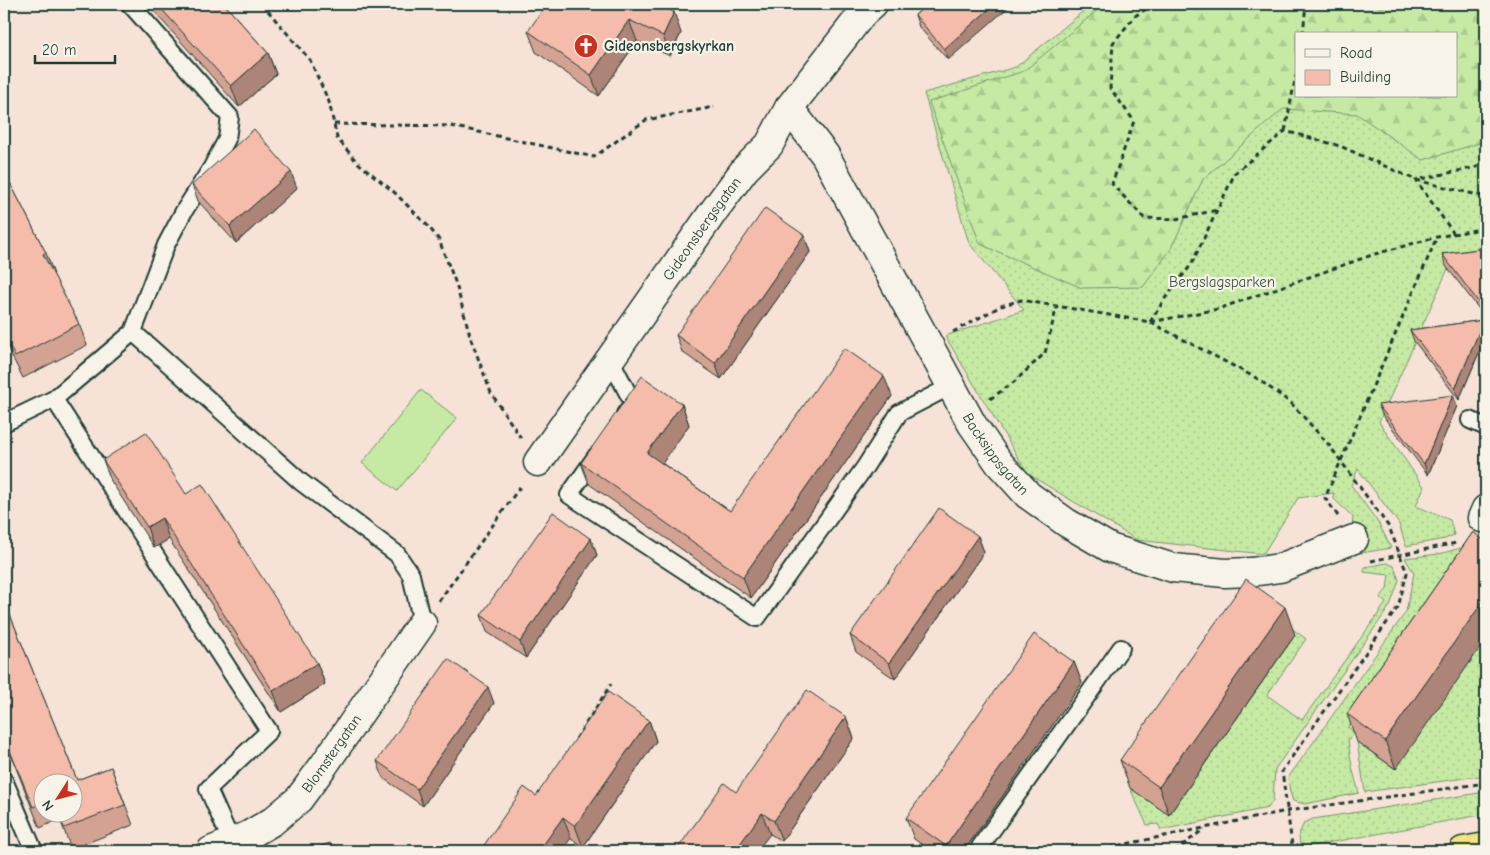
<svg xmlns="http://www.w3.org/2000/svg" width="1490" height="855" font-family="'Comic Neue',sans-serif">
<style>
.grass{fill:url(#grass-dots);stroke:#72946c;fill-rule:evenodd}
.forest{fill:url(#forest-firs);stroke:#72946c;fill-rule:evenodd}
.pitch{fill:#c6eaa4;stroke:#72946c}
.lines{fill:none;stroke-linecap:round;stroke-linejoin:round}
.lane-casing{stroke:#1f3d34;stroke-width:20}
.street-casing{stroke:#1f3d34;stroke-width:31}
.highway-casing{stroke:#1f3d34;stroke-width:31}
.path{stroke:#1f3d34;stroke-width:3;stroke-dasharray:5 4;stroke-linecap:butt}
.lane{stroke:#f7f3e8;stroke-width:16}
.street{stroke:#f7f3e8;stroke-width:28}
.highway{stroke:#f5e382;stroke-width:28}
.wall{fill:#d3a293;stroke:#1f3d34;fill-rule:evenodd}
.shaded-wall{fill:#ac8478;stroke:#1f3d34}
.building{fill:#f5bcab;stroke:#1f3d34}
.labels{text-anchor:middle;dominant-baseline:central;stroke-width:4.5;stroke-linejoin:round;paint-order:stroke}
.poi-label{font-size:15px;font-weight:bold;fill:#1f3d34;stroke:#f7f3e8;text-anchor:start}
.street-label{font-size:15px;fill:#1f3d34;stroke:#f7f3e8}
.park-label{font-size:15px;fill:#385745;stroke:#f7f3e8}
</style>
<defs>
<pattern id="grass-dots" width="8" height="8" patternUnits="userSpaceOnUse" patternTransform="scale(1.25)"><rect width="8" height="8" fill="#c6eaa4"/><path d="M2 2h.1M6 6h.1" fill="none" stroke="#aaca8e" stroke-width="1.8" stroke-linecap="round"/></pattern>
<pattern id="forest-firs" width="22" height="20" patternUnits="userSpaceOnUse" patternTransform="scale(1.25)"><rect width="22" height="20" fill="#c6eaa4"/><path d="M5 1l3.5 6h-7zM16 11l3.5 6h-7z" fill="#aaca8e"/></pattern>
</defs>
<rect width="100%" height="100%" fill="#f6e2d6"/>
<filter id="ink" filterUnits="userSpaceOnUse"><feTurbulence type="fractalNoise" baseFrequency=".02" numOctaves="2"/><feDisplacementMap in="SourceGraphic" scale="10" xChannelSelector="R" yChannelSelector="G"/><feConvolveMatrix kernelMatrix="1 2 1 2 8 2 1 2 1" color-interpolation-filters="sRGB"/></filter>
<g filter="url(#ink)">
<path class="grass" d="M1092 4H1486V258L1451 262 1379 422 1424 487 1416 506 1450 520 1454 535 1445 539 1406 546 1399 524 1358 469 1351 485 1379 524 1391 548 1361 553 1352 527 1353 517 1333 498 1334 493 1298 498 1263 554 1137 540 1028 474 945 336 1024 310 969 243 924 93 1016 67ZM1296 34H1456V96H1296Z
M1461 548H1468L1470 552 1348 727 1354 732 1348 740 1352 767 1359 793 1305 804 1293 801 1290 792 1288 778 1406 612 1414 573 1405 558 1439 554Z
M1387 563 1394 566 1399 580 1390 606 1275 769 1273 800 1268 808 1161 830 1158 824 1147 825 1130 788 1169 815 1295 635 1290 627 1306 639 1267 695 1302 720 1386 603 1380 598 1387 589 1389 575 1364 572 1365 567Z
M1486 639V775L1365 792 1357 742 1395 769Z
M1486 792V814L1300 848 1299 834 1304 823 1313 819Z"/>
<path class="forest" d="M1105 4H1486V141L1423 160 1357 114 1283 109 1203 179 1171 249 1143 287 1082 288 980 244 929 102 1024 71ZM1296 34H1456V96H1296Z"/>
<path class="pitch" d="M421 390 457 418 397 491 362 463Z"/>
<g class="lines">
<g class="lane-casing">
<path id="lane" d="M130 4 230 117 227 139 212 167 184 211 166 245 133 332 301 482 397 554 411 575 422 623
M610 359 633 403 625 414
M54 399 133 332
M1470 420 1486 427
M4 423 54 399 269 731 208 789 232 843
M597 455 569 495 757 618 865 467 899 413 951 386
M4 780 34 851
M980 847 1121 648"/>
</g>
<g class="street-casing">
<g id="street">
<path id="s1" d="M789 108 825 155 972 424 999 463 1028 495 1067 523 1110 548 1173 568 1225 573 1251 572 1280 568 1354 539"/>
<path id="s2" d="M538 462 713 212 745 169 769 145 789 108 862 14 873 4"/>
<path d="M1482 518 1486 509"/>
<path id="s3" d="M211 851 249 835 273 821 299 799 324 765 422 623"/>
</g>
</g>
<g class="highway-casing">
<path id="highway" d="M1463 851 1486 847"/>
</g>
<path class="path" d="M262 4 310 60 329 102 337 138 357 162 394 192 429 227 439 240 456 284 471 339 491 393 521 438
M1154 4 1135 16 1113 43 1110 88 1134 121 1112 184 1144 218 1176 219 1217 210
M1303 34 1306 4
M334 124 451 126 594 157 646 120 714 107
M1285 131 1296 75
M1454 234 1416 180 1477 167 1486 163
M1150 322 1166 297 1191 265 1235 173 1285 131 1340 146 1416 180 1486 197
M1151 322 1218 309 1375 254 1437 237 1486 228
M953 332 1001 306 1021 300 1150 322 1258 379 1291 403 1329 445 1389 527 1407 573 1398 607 1282 771 1292 845
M990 399 1014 382 1045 353 1057 306
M1338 516 1325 498 1437 237
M1371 561 1456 543
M439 601 522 484
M576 739 611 684
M1092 851 1287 811 1486 783
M1175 851 1204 829"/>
<use href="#lane" class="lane"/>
<use href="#street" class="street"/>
<use href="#highway" class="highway"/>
</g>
<path class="wall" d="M149 4H224L268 53 276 74 239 107 151 8Z
M656 4 681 33 670 56 637 41 599 96 536 52 528 31Z
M928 4 948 60 919 27 915 15Z
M4 171 46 253 54 274H53L79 324 87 345 23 378 4 341Z
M192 185 297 188 236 243 198 201Z
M804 235 810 252 721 379 682 352 676 335Z
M1486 248V318L1446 266 1442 254Z
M1484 320 1486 325V336L1459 400 1414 341 1410 330Z
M892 396 751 598 589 484 581 463 682 404 689 425 662 463 730 511Z
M1378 405 1457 406 1428 475 1383 416Z
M103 460 186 494 317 663 325 684 281 712 169 539 154 548 111 481Z
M1473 532 1396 769 1357 742 1347 714Z
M978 536 984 552 895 679 856 652 850 635Z
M591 539 597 555 526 658 487 632 481 615Z
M4 600 77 780 111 767 133 825 71 849 60 819 40 828 4 738ZM42 782 72 812H42Z
M1295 635 1169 815 1130 788 1120 760Z
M1074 662 1082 683 964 851H931L914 839 906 818Z
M494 703 423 806 383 778 377 761Z
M846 717 854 738 782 841 770 834 736 792Z
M649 720 656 741 583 847 571 838 536 796Z"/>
<path class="shaded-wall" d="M995 4H1012L948 60 944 49Z
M674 12 681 33 670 56 663 36Z
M629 20 637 41 599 96 591 75Z
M268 53 276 74 239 107 231 86Z
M291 172 297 188 236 243 230 226Z
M804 235 810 252 721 379 715 363Z
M1484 320 1486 325V336L1459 400 1455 389Z
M884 376 892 396 751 598 743 577Z
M1453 395 1457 406 1428 475 1424 464Z
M682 404 689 425 655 474 647 453Z
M162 518 169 539 154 548 147 527Z
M978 536 984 552 895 679 889 663Z
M591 539 597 555 526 658 520 642Z
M1486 597V639L1396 769 1385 741Z
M1285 607 1295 635 1169 815 1159 787Z
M1074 662 1082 683 964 851H948L946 846Z
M317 663 325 684 281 712 273 691Z
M488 687 494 703 423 806 417 789Z
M846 717 854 738 782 841 774 821Z
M649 720 656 741 583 847 575 826Z
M762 813 770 834 757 851H735Z
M563 817 571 838 562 851H539Z"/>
<path class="building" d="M157 4H224L268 53 231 86Z
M547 4H656L674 12 663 36 629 20 591 75 528 31Z
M928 4H995L944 49 915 15Z
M254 129 291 172 230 226 192 185Z
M4 171 46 253 43 254 79 324 15 357 4 335Z
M765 208 804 235 715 363 676 335Z
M1486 248V312L1442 254Z
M1484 320 1455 389 1410 330Z
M844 348 884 376 743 577 581 463 642 376 682 404 647 453 730 511Z
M1453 395 1424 464 1378 405Z
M146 432 186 494 202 484 317 663 273 691 162 518 147 527 103 460Z
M939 508 978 536 889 663 850 635Z
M553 512 591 539 520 642 481 615Z
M1473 532 1486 542V597L1385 741 1347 714Z
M1246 579 1285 607 1159 787 1120 760Z
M4 600 77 780 111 767 125 805 64 828 58 812H72V782H42V803L33 807 4 736Z
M1034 634 1074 662 946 846 906 818Z
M448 659 488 687 417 789 377 761Z
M807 690 846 717 774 821 762 813 735 851H676L724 783 736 792Z
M608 692 649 720 575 826 563 817 539 851H480L524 787 536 796Z
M330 843 333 851H306Z"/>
</g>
<defs>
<g id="church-disc" transform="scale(1.25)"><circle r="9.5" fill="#c8321e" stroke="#f7f3e8"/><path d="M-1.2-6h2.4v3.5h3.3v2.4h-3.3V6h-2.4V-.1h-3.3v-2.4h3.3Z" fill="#fff"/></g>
</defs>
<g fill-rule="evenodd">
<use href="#church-disc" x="586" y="46"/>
</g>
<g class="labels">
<g class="poi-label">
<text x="604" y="46">Gideonsbergskyrkan</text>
</g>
<g class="street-label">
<text stroke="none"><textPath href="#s2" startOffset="285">Gideonsbergsgatan</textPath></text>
<text stroke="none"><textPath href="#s1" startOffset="404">Backsippsgatan</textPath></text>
<text stroke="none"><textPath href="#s3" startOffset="159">Blomstergatan</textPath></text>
</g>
<g class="park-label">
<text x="1222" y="282">Bergslagsparken</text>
</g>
</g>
<rect width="1490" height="855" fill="none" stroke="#f7f3e8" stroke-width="20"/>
<rect x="10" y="10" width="1470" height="835" fill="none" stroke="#1f3d34" stroke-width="2" filter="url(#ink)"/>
<rect x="1295" y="32" width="162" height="65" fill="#f7f3e8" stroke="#a1aaa0"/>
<rect x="1305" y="49" width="25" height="8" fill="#f7f3e8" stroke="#a1aaa0"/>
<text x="1340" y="58" font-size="15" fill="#1f3d34">Road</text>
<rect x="1305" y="70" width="25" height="15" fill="#f5bcab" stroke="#a1aaa0"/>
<text x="1340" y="82" font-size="15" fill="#1f3d34">Building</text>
<g transform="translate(58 798) rotate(234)"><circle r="24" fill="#f7f3e8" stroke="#a1aaa0"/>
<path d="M0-4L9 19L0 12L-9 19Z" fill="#c8321e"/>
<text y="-8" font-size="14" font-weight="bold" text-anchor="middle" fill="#1f3d34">N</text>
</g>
<path d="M35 55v8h80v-8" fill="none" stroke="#1f3d34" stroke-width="2.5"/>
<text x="42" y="55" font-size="15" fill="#1f3d34" stroke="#f7f3e8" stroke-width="4" paint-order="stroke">20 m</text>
</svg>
